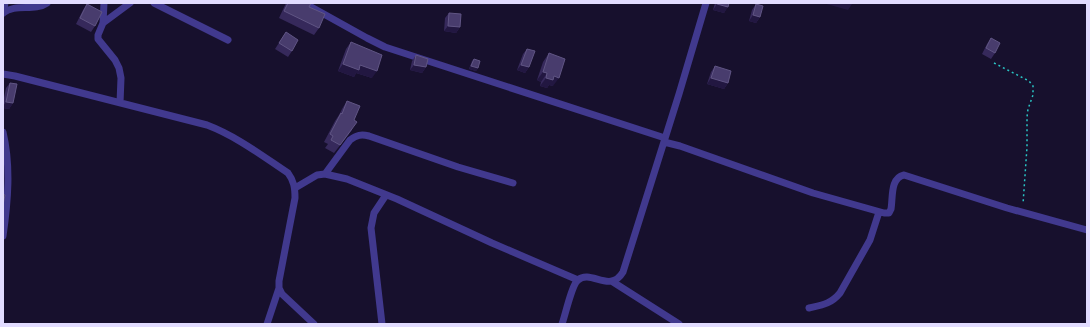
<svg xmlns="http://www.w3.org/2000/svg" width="1090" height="327" font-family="Barlow,sans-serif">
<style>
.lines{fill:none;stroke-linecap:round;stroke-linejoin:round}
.path{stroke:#2ac5c5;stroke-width:1.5;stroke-dasharray:2 3;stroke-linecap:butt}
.street{stroke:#41398e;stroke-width:7}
.wall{fill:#36295b}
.shaded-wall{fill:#221741}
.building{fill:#483c6d;stroke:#605584}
</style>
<rect width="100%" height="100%" fill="#17102d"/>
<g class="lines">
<path class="path" d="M994 63 1029 81 1033 86V95L1028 109 1027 117V147L1023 204"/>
<path class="street" d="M104 3 103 23 98 35V39L115 60 119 68 121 78 120 103
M154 3 228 40
M304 3 367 38 385 47 665 138
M3 13C16 3 34 12 47 3
M3 13 5 3
M103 23 130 3
M3 74 15 76 207 125C236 136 261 155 288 173 294 181 295 188 295 198L279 281V288L282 294 314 324
M3 132C11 166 8 201 3 236
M664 142 680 146 813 193 884 213H889L891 209C893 198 890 178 904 175L1007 208 1087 230
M325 174 350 140C357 135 361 134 369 136L458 167 513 183
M295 188 317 175 325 174 347 179 397 199 492 243 578 280
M613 282 679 324
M809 308C822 305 831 304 840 293L870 240 879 212
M267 324 279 288
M382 324 371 228 374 213 386 195
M562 324C565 316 572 284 578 280 591 269 610 294 623 272L679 94 706 3"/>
</g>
<path class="wall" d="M286 3H311L309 7 319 28 314 35 279 18Z
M715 3H729L724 13 713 10Z
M87 4 95 26 91 32 76 24 83 10Z
M756 4 760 17 756 23 749 21 752 10Z
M449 13 460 27 456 33 444 31 445 18Z
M286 32 292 51 288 57 275 49Z
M991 38 995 53 991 59 982 54 987 44Z
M351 42 372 78 356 73 354 77 338 71 346 49Z
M527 49 529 67 525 73 517 70 523 54Z
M549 53 553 86 549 85 547 88 540 86 541 82 537 80 543 62Z
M416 55 426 67 422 73 410 70 412 61Z
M474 59 478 68 476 71 469 69 472 61Z
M715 66 728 83 724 89 707 84 711 72Z
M10 83 13 103 9 109 3 108V102L6 88Z
M347 101 354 120 352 130 334 153 325 148 328 144 324 142 335 121 339 115 342 109Z"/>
<path class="shaded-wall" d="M823 3H848L852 4 848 10Z
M717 4 728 7 724 13 713 10Z
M753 15 760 17 756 23 749 21Z
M448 26 460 27 456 33 444 31Z
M343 64 360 65 377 71 372 78 356 73 354 77 338 71Z
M414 65 426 67 422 73 410 70Z
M521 65 529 67 525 73 517 70Z
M471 66 478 68 476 71 469 69Z
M543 72 547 73 541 82 537 80Z
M554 76 559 78 553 86 549 85 547 88 540 86 546 78Z
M711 78 728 83 724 89 707 84Z
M6 102 13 103 9 109 3 108V106Z"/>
<path class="building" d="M288 3H311L309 7 325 14 319 28 284 11Z
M717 3H729L728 7 717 4Z
M87 4 102 12 95 26 80 18Z
M756 4 763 6 760 17 753 15Z
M449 13 461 14 460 27 448 26Z
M286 32 298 40 292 51 279 43Z
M991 38 1000 43 995 53 986 48Z
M351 42 382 55 377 71 360 65 359 70 343 64Z
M527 49 535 51 529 67 521 65Z
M549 53 565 59 559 78 554 76 553 80 546 78 547 73 543 72Z
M416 55 428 59 426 67 414 65Z
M474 59 480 61 478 68 471 66Z
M715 66 731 71 728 83 711 78Z
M10 83 17 84 13 103 6 102Z
M347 101 360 106 354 120 357 122 340 145 331 140 333 136 330 134 341 113 342 114Z
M3 194 5 195 3 205Z"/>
<rect width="1090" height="327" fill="none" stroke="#e2dcff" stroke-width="8"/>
</svg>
